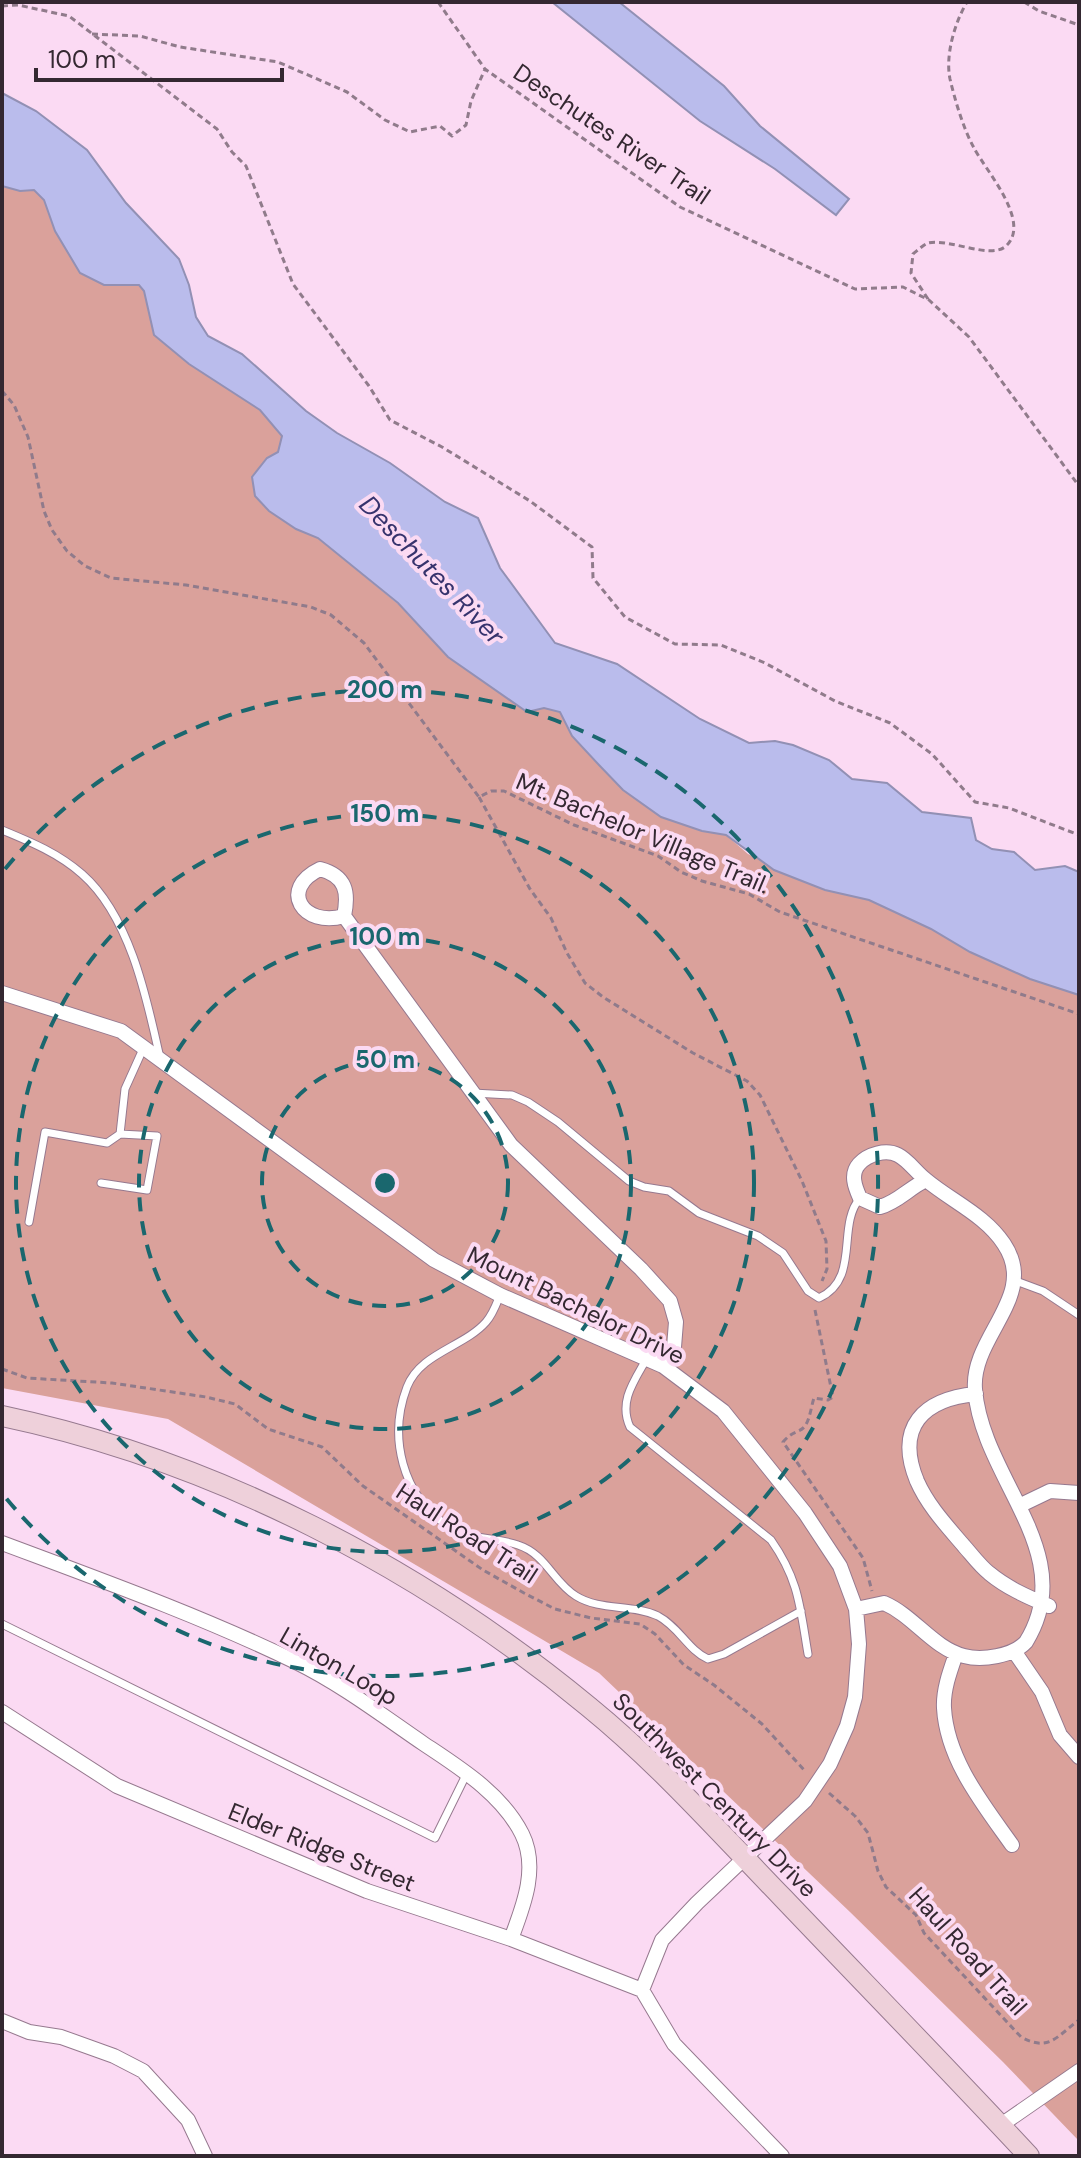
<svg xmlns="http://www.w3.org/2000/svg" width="1081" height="2158" font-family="'DM Sans',sans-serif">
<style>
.forest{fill:#daa19b}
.water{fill:#babcec;stroke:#9290b4;stroke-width:2}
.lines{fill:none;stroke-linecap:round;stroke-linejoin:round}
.lane-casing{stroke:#96798f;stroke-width:9}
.street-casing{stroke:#96798f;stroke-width:16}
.secondary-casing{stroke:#96798f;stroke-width:22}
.path{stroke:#907b8b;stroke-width:3;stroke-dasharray:6 4;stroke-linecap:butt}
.lane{stroke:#fff;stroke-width:7}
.street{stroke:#fff;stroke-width:14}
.secondary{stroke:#eed0da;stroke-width:20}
.ring{fill:none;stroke:#1a676e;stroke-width:4;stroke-dasharray:14 10}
.labels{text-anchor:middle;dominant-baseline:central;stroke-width:8;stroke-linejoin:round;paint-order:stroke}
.street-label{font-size:24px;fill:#342831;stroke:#fbdaf3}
.water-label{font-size:26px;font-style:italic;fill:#36336d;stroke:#fbdaf3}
.centre{fill:#1a676e;stroke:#fbdaf3;stroke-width:4}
.ring-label{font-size:24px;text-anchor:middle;font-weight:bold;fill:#1a676e;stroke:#fbdaf3;stroke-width:8;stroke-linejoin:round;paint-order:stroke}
</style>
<rect width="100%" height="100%" fill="#fbdaf3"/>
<path class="forest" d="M2 186 20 191 34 190 44 200 55 230 68 249 116 285H139L144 291 154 335 189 364 261 410 282 437 278 452 267 458 296 529 318 538 398 604 448 657 527 712 544 708 560 712 572 736 599 765 623 790 661 817 702 831 726 835 748 854 825 890 869 900 931 929 970 952 1030 979 1079 995V2141L1003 2062 850 1912 599 1673 168 1419 2 1388Z"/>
<path class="water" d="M552 2H619L724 86 760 126 849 199 836 215 775 169 700 121Z
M2 93 36 111 87 150 126 203 179 259 189 285 196 317 208 336 242 354 306 411 337 433 390 463 445 502 478 518 500 568 555 643 617 664 700 719 749 743 775 741 793 745 829 760 852 779 887 783 922 812 971 818 976 840 992 849 1014 852 1035 870 1065 866 1079 872V995L1030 979 970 952 931 929 869 900 825 890 774 870 726 835 702 831 661 817 623 790 599 765 572 736 560 712 544 708 527 712 448 657 398 603 318 538 296 529 269 511 255 496 252 477 267 458 278 452 282 436 260 410 189 364 154 335 144 291 139 285H104L80 273 55 231 44 200 34 190 20 191 2 186Z"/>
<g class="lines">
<g class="lane-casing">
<path id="lane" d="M2 830C31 842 58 853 82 874 130 916 147 999 160 1058
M473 1093 512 1095 528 1102 558 1122 629 1181 644 1187 669 1191 699 1213 758 1236 783 1253 808 1291 819 1298C861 1279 836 1226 860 1198
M101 1183 147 1190 157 1136 120 1134 125 1089 143 1049
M29 1222 45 1132 107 1143 120 1134
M1016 1281 1043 1291 1079 1315
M500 1295C496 1305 493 1314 486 1322 464 1347 420 1353 407 1387 388 1437 402 1496 448 1526 470 1540 495 1537 518 1545 546 1554 553 1582 576 1596 600 1611 633 1604 658 1616 679 1627 688 1650 708 1659L724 1654 801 1611
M647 1358C635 1380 618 1401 630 1427L771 1540C799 1580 800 1607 808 1654
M2 1624 435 1838 466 1775"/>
</g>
<g class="street-casing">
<path id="street" d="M344 916C303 928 278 889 320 869 346 876 349 892 344 916L511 1145 641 1269 670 1301 676 1322 674 1347 663 1366
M2 993 121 1031 434 1260 500 1295 663 1366 723 1411 805 1513 840 1566 856 1609 859 1644 855 1697 847 1726 830 1764 805 1801 697 1903 662 1940 642 1990 674 2044 782 2156
M976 1394C923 1399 895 1427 917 1481 928 1506 947 1526 964 1546 972 1555 980 1566 989 1573 1007 1588 1028 1597 1049 1606
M1025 1503 1050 1491 1079 1493
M2 1543C101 1580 201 1616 296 1662 341 1684 383 1716 424 1744 460 1768 502 1794 522 1834 539 1868 523 1907 511 1939
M856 1609 884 1603C914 1616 933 1648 964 1656 982 1661 1013 1656 1026 1642 1081 1553 982 1480 975 1389 971 1336 1039 1296 1004 1244 985 1215 951 1201 925 1179 916 1172 908 1160 898 1155 886 1149 868 1154 859 1164 850 1174 855 1187 860 1198L880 1207C898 1202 909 1188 926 1180
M1014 1651 1042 1692 1060 1735 1079 1757
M956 1654C950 1671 943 1690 944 1708 947 1760 983 1804 1012 1845
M2 1712 117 1786 367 1891 511 1939 642 1990
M2 2021 29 2032 61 2037 114 2056 143 2071 188 2120 205 2156
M1001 2125 1079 2071"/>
</g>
<g class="secondary-casing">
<path id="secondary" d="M2 1416C215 1461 421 1568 589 1707 659 1764 720 1833 783 1898 865 1984 948 2069 1029 2156"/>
</g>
<path class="path" d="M438 2 485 69 680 207 855 289 903 287 929 300 969 337 1079 486
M1024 2 1039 11 1079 25
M2 6 18 5 69 16 217 129 232 152 246 166 293 284 369 386 390 420 442 447 530 501 592 547 593 578 625 617 675 644 721 645 765 663 835 701 890 723 932 754 975 802 1009 808 1079 835
M92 34 140 36 180 47 278 62 347 92 385 120 410 132 440 126 452 136 466 125 471 101 485 69
M928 299 911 273 913 254C918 250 923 245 928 243 949 238 991 260 1006 246 1032 222 986 171 974 148 963 128 955 100 950 79 945 55 955 22 967 2
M2 391 14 405 28 437 44 511 52 530 67 551 85 566 111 578 186 585 311 607 331 615 364 643 479 797 491 791H504L574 825 658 856 681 872 702 881 749 894 780 912 1079 1014
M479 797 530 889 551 918 567 953 585 983 603 997 693 1053 747 1081 760 1095 802 1181 826 1241 827 1269 822 1281
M815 1310 833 1397 828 1400 814 1398C811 1407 810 1419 805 1426 800 1433 793 1430 783 1442L863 1558 872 1591
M2 1369 27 1378 112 1383 206 1397 235 1404 268 1429 322 1447 363 1486 483 1570 524 1593 555 1609 591 1618 640 1624 655 1634 684 1665 714 1685 762 1724 806 1772
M829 1793 855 1816 868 1833 878 1871 886 1887 916 1915 924 1933 1021 2037C1049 2052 1056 2037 1079 2020"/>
<use href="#lane" class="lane"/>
<use href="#street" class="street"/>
<use href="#secondary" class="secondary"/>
</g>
<g class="ring">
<circle cx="385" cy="1183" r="123"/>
<circle cx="385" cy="1183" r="246"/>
<circle cx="385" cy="1183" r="369"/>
<path d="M5 869A493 493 0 1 1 5 1497"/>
</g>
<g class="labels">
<g class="street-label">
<text transform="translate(612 134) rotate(34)">Deschutes River Trail</text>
<text transform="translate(643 833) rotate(23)">Mt. Bachelor Village Trail.</text>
<text transform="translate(576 1305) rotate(26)">Mount Bachelor Drive</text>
<text transform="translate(467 1533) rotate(33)">Haul Road Trail</text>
<text transform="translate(339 1666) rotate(30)">Linton Loop</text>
<text transform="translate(715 1795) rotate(45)">Southwest Century Drive</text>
<text transform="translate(322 1847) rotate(22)">Elder Ridge Street</text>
<text transform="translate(968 1951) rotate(48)">Haul Road Trail</text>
</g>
<g class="water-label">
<text transform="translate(432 570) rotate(46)">Deschutes River</text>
</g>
</g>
<circle cx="385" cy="1183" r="12" class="centre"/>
<g class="ring-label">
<text x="385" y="698">200 m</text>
<text x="385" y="822">150 m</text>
<text x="385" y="945">100 m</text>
<text x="385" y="1068">50 m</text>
</g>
<rect width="1081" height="2158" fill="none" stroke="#342831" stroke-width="8"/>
<path d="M36 68v12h246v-12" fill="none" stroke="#342831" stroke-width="4"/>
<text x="48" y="68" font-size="24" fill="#342831" stroke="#fbdaf3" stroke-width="6" paint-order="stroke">100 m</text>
</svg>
